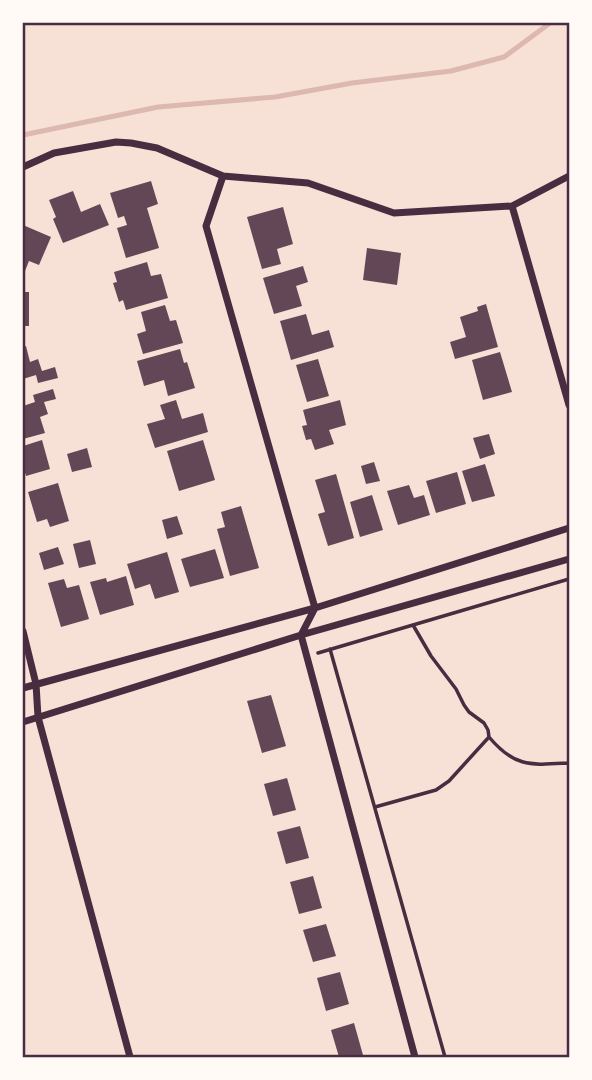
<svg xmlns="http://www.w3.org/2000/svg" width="592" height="1080" font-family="'DejaVu Sans',sans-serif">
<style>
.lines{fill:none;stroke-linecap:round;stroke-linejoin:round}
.stream{stroke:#dcb8b0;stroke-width:5}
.building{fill:#644757}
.path{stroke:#4a2c40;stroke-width:3.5}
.minor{stroke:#4a2c40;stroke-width:7}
.neatline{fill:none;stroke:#4a2c40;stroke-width:2.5}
</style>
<rect width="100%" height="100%" fill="#f7e1d7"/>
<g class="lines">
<path class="stream" d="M23 135 158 107 275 97 352 83 451 71 504 57 550 23"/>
</g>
<path class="building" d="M151 181 158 204 147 208 159 248 126 258 117 228 127 225 124 216 118 218 110 193Z
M73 191 81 212 100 204 109 225 63 243 53 219 56 217 49 200Z
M283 207 293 244 277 249 281 264 262 269 247 217Z
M23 225 51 237 39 265 29 261 23 276Z
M367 248 401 253 397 285 363 280Z
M147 262 151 276 161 274 168 298 126 310 123 300 119 302 113 283 117 282 114 272Z
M303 266 308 282 296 286 302 306 274 314 263 278Z
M23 292H29V326H23Z
M486 304 498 347 455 359 450 342 466 337 460 317 478 311 477 307Z
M165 305 170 321 176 320 183 343 143 354 137 334 146 331 141 312Z
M306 314 312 335 329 330 334 347 291 360 280 321Z
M26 346 30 362 38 359 42 371 55 367 58 378 38 383 36 375 23 379V347Z
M180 349 184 363 187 362 195 388 168 396 164 380 144 386 137 361Z
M500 352 512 392 483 400 472 360Z
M318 359 329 396 307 402 296 365Z
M53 389 56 399 44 402 48 414 40 417 45 433 23 439V406L35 402 33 395Z
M176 400 182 419 203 413 208 432 155 448 147 424 165 419 160 405Z
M340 400 346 425 329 430 334 444 315 450 311 439 306 440 302 426 307 425 303 410Z
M489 434 495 454 480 459 473 438Z
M42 440 50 469 26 476 23 465V446Z
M203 440 215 480 179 491 167 451Z
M87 448 92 467 72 472 67 454Z
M374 462 380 481 366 484 361 466Z
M485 464 495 496 472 502 462 471Z
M457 472 466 504 436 513 426 481Z
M336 474 354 538 328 546 318 514 325 512 315 480Z
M58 483 69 521 50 527 47 519 37 522 28 492Z
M409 485 414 498 424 495 430 515 398 525 387 491Z
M372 495 383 530 360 537 350 502Z
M241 506 259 568 230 576 217 529 225 527 221 512Z
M177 516 183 534 167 539 162 520Z
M90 540 96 564 79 568 73 544Z
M58 547 64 564 44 570 39 553Z
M215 549 224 578 190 587 181 559Z
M167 552 179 592 155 599 150 584 135 589 127 564Z
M126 576 134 605 100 615 90 582 106 578 107 582Z
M64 579 67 588 79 585 89 619 61 627 48 583Z
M271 695 286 746 262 753 247 701Z
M287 778 296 810 273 816 264 784Z
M300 826 309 858 286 864 277 832Z
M313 876 322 908 299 914 290 882Z
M326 924 336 956 313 962 303 930Z
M340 972 349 1004 326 1011 317 978Z
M354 1023 363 1055 339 1057 331 1030Z"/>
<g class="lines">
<path class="path" d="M413 625 431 656 456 689 464 705 469 712 484 723 488 730 489 737
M330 649 445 1057
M318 653 569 579
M375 807 436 790 449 781 489 737C515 768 531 765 569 763"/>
<path class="minor" d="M23 167 54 153 116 142 131 143 157 148 223 176 308 183 394 213 512 206 569 176
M223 176 206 226 315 608 301 635 415 1057
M512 206 569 405
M23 631 36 684 38 717 130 1057
M23 688 315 608 569 528
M23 722 301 635 569 559"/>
</g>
<rect width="592" height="1080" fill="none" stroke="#fffaf5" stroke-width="49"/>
<rect x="24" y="24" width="544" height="1032" class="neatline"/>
</svg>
